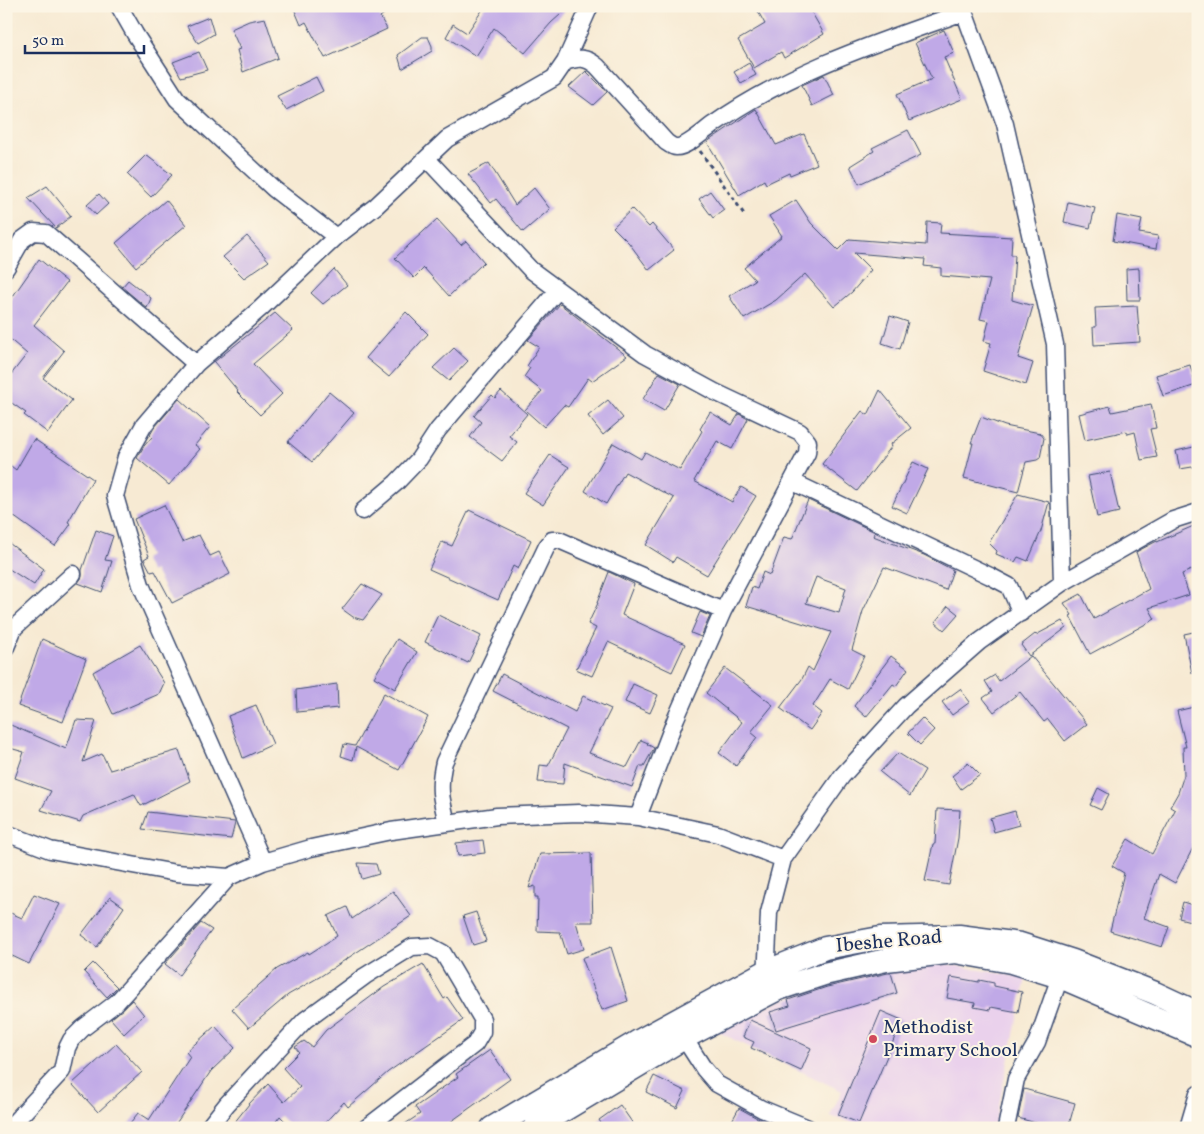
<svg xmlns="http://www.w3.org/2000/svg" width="1204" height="1134" font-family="Vollkorn,serif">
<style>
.built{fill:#ead1ec}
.building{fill:#c0a9e7;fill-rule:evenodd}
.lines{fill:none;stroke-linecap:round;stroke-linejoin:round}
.minor-casing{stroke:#3c4b70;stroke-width:19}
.secondary-casing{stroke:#3c4b70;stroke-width:25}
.path{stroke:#3c4b70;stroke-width:3;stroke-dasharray:4 4;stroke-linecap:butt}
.minor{stroke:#fff;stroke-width:16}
.secondary{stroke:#fff;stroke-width:22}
.poi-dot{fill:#d1495b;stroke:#fcf5e5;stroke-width:2}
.labels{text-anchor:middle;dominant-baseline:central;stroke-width:4;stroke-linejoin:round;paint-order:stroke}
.street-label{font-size:20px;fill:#1b2f5e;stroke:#fcf5e5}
.poi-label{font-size:20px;fill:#1b2f5e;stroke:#fcf5e5;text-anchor:start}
</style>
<rect width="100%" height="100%" fill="#fcf5e5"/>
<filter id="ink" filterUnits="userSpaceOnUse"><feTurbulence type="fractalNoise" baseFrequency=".02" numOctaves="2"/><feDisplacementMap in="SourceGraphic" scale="10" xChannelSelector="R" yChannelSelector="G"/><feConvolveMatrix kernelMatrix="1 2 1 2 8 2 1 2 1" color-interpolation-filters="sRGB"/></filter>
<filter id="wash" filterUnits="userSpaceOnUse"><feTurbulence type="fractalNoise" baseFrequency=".0096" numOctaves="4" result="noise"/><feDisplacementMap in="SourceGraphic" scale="20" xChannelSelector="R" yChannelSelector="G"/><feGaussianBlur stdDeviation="1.12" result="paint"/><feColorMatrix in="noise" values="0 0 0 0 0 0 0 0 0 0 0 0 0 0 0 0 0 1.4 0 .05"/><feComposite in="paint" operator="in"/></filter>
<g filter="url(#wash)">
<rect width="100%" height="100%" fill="#f7ead3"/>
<path class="built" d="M946 964 1026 978 994 1128H868L830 1116 842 1091 714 1030 787 998 889 967Z"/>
<g id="blocks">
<path class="building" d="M293 6H394L380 17 387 29 325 58 306 22 301 25Z
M485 6H570L551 23 525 53 494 28 476 56 446 37 453 24 467 33Z
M755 6H808L824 34 784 58 781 52 754 68 738 40 765 24Z
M209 17 214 34 198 43 187 26Z
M265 18 278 58 243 72 237 50 240 49 231 29 249 21Z
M944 30 954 53 944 57 962 99 909 121 897 94 932 79 915 43Z
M422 37H428L432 46V51L402 69 398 55Z
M199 52 207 70 181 77 173 62Z
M749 63 756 75 741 83 734 72Z
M586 71 607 92 593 105 569 87Z
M824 75 834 95 812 106 802 85Z
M316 77 323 91 286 110 277 96Z
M756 109 776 145 804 134 817 164 790 175 789 173 766 184 764 180 739 195 707 142Z
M908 130 921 155 859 184 850 166 874 151 872 148Z
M146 155 172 175 151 197 127 174Z
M489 163 515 205 534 188 550 209 523 232 496 199 491 203 468 174Z
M47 186 71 216 56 228 28 198Z
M710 191 724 210 713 218 699 199Z
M99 194 108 204 96 215 87 205Z
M166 200 186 225 136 267 116 243Z
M796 200 811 223 838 250 849 239 926 245 927 222 941 223 940 233 1012 237 1011 255H1015L1012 300 1033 306 1018 358 1033 363 1026 385 983 371 991 343 984 341 989 321 980 319 990 280 941 276V268L924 266 925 259 854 253 871 270 852 292 834 307 805 274 776 300 744 319 729 296 755 280 744 268 782 236 769 216Z
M1068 202 1095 208 1090 228 1064 222Z
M632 209 649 227 652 224 674 250 649 270 629 243 613 227Z
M1117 215 1142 220 1139 233 1158 236 1156 249 1113 241Z
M437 219 461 245 466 241 484 262 449 296 424 268 414 278 395 258Z
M247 236 269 261 244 278 223 257Z
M39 259 67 282 34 325 64 351 43 378 72 400 48 433 24 415 26 413 6 399V381L27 354 6 336V306Z
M1139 268 1140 300H1127L1126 269Z
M334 269 347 285 323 304 311 293Z
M128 280 151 298 147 308 122 287Z
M560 304 627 356 592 381 588 378 568 407 564 405 544 427 525 410 542 391 524 377 530 368 527 366 539 347 528 340Z
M1137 306 1140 342 1094 345 1093 327H1096L1095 308Z
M406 312 428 334 389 377 366 358Z
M275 313 293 330 253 364 282 394 260 415 237 392 238 391 214 362Z
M890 316 908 322 900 349 882 343Z
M454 348 468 361 449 381 433 368Z
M1190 365 1196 385 1163 396 1156 375Z
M659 373 680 384 664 411 643 399Z
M880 390 911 428 891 444 892 446 857 491 822 464 862 411 868 415Z
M501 391 527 414 509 436 517 442 502 461 470 437 481 422 474 416 492 395 495 398Z
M329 392 354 413 312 462 288 442Z
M179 399 210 427 195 445 200 449 169 485 137 458 144 446 152 437 150 435 154 428Z
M608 400 623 418 603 435 588 416Z
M1151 404 1156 428 1150 429 1157 457 1141 460 1135 432 1128 434 1127 431 1085 440 1079 414 1110 406 1112 412Z
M710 412 732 425 739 414 748 419 732 449 717 441 694 481 732 502 741 487 756 496 707 575 676 557 673 562 646 545 674 498 625 472 606 504 585 491 613 443 641 459 645 452 680 470 702 431 700 429Z
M981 417 1005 426 1040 433 1044 438 1040 458 1037 460 1026 462 1018 492 964 478 973 443H971Z
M34 439 93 479 68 522 71 524 55 546 6 511V462L16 470Z
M1198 446V466L1180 469 1176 451Z
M550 455 569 467 543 505 524 493Z
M913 462 928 469 907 513 892 506Z
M1110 472 1119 512 1097 517 1088 476Z
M1018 494 1049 502 1041 531 1028 561 1018 557 1015 562 996 554 997 551 989 543Z
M808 500 875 532 873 536 924 555 953 570 946 590 884 567 863 611 852 650 864 656 848 689 830 679 813 706 822 713 810 730 780 708 802 679 808 667 813 671 831 632 746 606 752 587 757 589 763 572 770 575 784 537 792 539ZM816 577 846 588 839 613 806 603Z
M164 505 182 542 199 535 210 556 219 552 230 574 172 603 155 571 151 572 144 559 149 556 134 519Z
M469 510 531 540 518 569 513 566 498 600 429 569 442 542 452 546Z
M1198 524V567L1182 574 1189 595 1149 608 1155 619 1090 654 1070 616 1072 615 1064 603 1081 594 1094 619 1149 589 1136 552 1157 541V542Z
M96 530 113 536 105 560 112 561 102 592 78 583 82 577V570Z
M6 541 44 569 34 585 6 567Z
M609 572 634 584 622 615 685 644 672 672 608 642 592 676 576 669 596 628 588 624 598 603H597Z
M362 584 382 595 363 620 353 617 342 609Z
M948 606 958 614 944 630 935 622Z
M700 612 710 616 701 637 691 633Z
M438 615 481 636 468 663 425 642Z
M1062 621 1066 628 1029 656 1021 645 1035 634 1036 635Z
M1198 631V673H1192L1184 634Z
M42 639 86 659 63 722 18 706Z
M397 639 417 652 395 689 374 677Z
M140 645 164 683 159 694 113 714 93 672Z
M891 656 908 669 896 686 893 684 866 717 854 706Z
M1031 656 1087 724 1065 741 1048 719 1044 722 1020 692 994 712 983 698 992 692 985 681 995 675 999 681Z
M725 668 773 705 751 732 757 737 736 766 719 753 742 722 706 693Z
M502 674 575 712 583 696 611 709 589 753 627 767 641 740 648 743 647 744 654 748 644 766H640L632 787 565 763 563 784 538 782 540 765 548 766 567 729 493 691Z
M337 684 338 708 297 712 296 690Z
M633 684 658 695 650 713 625 702Z
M960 689 970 702 952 715 942 702Z
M384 693 428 717 399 770 356 747 353 760 341 756 344 744 355 746Z
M256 705 273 744 243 758 228 716Z
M1198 706V838L1175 883 1159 874 1144 918 1169 927 1162 947 1110 931 1124 873 1112 866 1128 839 1152 854 1175 810 1170 807 1178 793 1184 775 1183 747H1186L1177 711Z
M922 718 934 730 920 745 908 733Z
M76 720 96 721 83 762 102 754 110 770 179 750 190 781 141 806 134 794 83 816 80 822 41 810 51 791 15 778 24 752 6 747V723L66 749Z
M898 753 925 770 910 796 880 772Z
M968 763 980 775 961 789 952 776Z
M1098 788 1109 794 1101 810 1090 805Z
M937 809 960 810 958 838 949 885 925 881 933 844H935Z
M1015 811 1019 825 994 832 990 818Z
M148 812 235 822V823L231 839 142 829Z
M483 840 485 853 458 856 456 843Z
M591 853 593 922H576L584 949 567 954 560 932 537 931 538 897H535V886L529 888 540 854Z
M358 863 376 864 379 874 362 879Z
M393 891 411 916 321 976 288 995 249 1028 232 1009 277 969 308 952 309 954 337 936 328 916 347 907 352 919Z
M34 894 60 904 29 964 6 953V911L22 918Z
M110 897 124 907 97 947 81 935Z
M1183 902 1198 907V923L1179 918Z
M476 912 486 941 473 945 463 916Z
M201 923 212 930 179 975 165 964Z
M611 947 628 1001 602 1010 582 958Z
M93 963 117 987 107 997 84 972Z
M423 964 444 999 447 997 463 1020 388 1072 348 1107 344 1102 320 1128H292L280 1116 271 1128H230L249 1104 268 1084 284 1102 300 1087 283 1068 299 1052 295 1047 304 1041 312 1047 326 1030 384 987Z
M888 973H891L897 993 776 1030 770 1012 790 1006 788 1000 827 987Z
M951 977 979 982V980L994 983V986L1022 992 1018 1012 991 1007 990 1010 974 1007 975 1003 947 998Z
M132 1000 144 1015 124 1034 111 1019Z
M881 1011 902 1020 859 1123 838 1115Z
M750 1020 811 1048 801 1071 751 1048 754 1042 743 1037Z
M215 1026 235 1048 211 1071 173 1128H126L138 1113 149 1120 190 1057 186 1052Z
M116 1044 142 1072 98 1112 72 1084Z
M490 1050 510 1079 442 1128H399L420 1114 415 1107 458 1077 456 1074Z
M654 1076 685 1091 677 1108 646 1092Z
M1024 1089 1075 1103 1068 1128H1054L1018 1118Z
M620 1105 636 1128H604L599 1120Z
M739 1108 757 1118 779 1128H728Z"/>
</g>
</g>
<g filter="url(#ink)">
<use href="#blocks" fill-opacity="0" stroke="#3c4b70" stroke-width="1"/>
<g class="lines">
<g class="minor-casing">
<path id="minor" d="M119 6 135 34 177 99 274 189 336 237
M962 6 1005 124 1055 344 1062 583
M565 62C579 57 586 57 597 66L666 142C669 144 672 147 676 147 686 148 705 130 714 124 789 71 878 42 964 12
M427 159 531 270 645 354 715 392 800 432 808 442 807 453 723 611 676 718 638 817
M6 268 22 240 33 232 46 233 196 364
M793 482 990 576 1009 586 1021 613
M363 511 396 483 419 459 438 430 558 290
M6 647 14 628 73 574
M447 823C441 799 438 787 444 762L547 546 552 540H559L723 611
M6 833 50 850 176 873 229 877
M263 862 141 585 115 496 126 457 144 425 196 364 261 308 336 237 376 206 447 139 554 78 565 62 590 6
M766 980 769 913 783 859 842 776 906 706 979 642 1062 583 1173 520 1198 512
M684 1038 704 1069 717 1084 762 1109 808 1128
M9 1128 62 1071 67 1048 71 1040 83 1028 116 1003 229 877 263 862 311 848 391 831 497 816 579 813 638 817 718 834 783 859
M208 1128 227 1104 305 1020 365 976 412 947 430 946 443 953 482 1019V1032L475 1044 366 1128
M1006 1128 1016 1079 1037 1042 1060 977
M1188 1128 1198 1094"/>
</g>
<g class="secondary-casing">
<path id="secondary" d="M492 1128 637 1042 765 972 825 948 880 938 959 936 1020 944 1073 961 1155 993 1198 1013
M534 1128 684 1038 778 989 824 974 886 960 955 952 1011 962 1060 977 1198 1036"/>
</g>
<path class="path" d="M700 151 744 214"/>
<use href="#minor" class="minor"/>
<use href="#secondary" class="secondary"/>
</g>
</g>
<circle class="poi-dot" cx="873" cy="1039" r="5"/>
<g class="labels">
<g class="street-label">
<text transform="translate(889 942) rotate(-5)">Ibeshe Road</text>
</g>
<g class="poi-label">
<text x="883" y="1028">Methodist<tspan x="883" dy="23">Primary School</tspan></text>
</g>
</g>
<rect width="1204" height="1134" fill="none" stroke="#fcf5e5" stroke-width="25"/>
<path d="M25 45v8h119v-8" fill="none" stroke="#1b2f5e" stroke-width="2.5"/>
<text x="32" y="45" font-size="15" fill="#1b2f5e" stroke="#fcf5e5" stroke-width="4" paint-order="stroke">50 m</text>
</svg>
